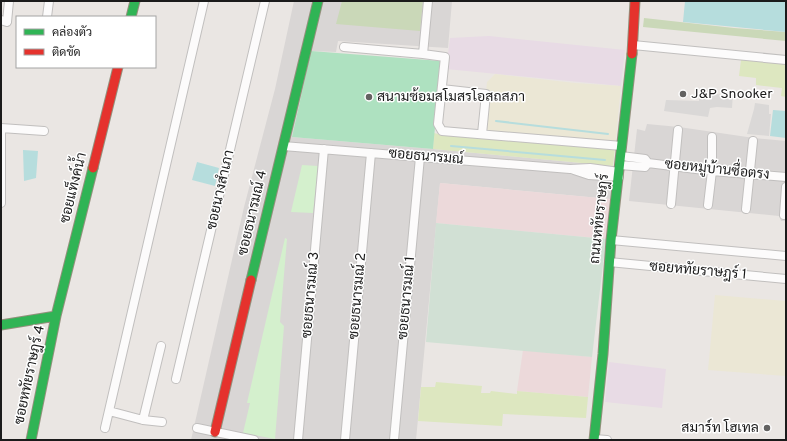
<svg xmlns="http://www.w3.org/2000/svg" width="787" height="441" font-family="Overpass,Sarabun,sans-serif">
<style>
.residential{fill:#d9d6d5}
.commercial{fill:#ecd9da}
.industrial{fill:#e8dbe5}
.farmland{fill:#ebe7d5}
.grass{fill:#dde7c0}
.forest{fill:#cad8b8}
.wetland{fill:#d1e0d4}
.park{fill:#d4f0cd}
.pitch{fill:#aee1c0}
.parking{fill:#dad8d7}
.water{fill:#b6dddd}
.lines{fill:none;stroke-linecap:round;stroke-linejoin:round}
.stream{stroke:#b6dddd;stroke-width:2}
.street-casing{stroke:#c1bfbe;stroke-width:10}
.fast-casing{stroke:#93907c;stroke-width:11}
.jam-casing{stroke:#93907c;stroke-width:11}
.street{stroke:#fcfbfb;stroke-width:8}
.fast{stroke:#30b455;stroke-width:9}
.jam{stroke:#e5322d;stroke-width:9}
.poi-dot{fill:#636261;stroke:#fff;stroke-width:1.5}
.labels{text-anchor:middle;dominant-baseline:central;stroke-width:3;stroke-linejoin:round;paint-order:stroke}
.poi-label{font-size:14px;fill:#1b1b1b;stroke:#fff;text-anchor:start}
.street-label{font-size:14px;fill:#1b1b1b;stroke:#fff}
</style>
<rect width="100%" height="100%" fill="#eae6e3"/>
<path class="residential" d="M294 1H452L448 48 338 41 336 52 311 51 292 137 433 149 613 166 610 199 440 183 416 440H191L244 207 275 89Z
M647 124 679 127 754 138 786 141V221H781L779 216 629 201 637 129 645 131Z"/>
<path class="commercial" d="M440 183 610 199 606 239 436 223Z
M523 350 592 357 588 397 517 391Z"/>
<path class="industrial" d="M489 36 625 50 621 86 446 69 450 38Z
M609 362 666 369 662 408 605 402Z"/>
<path class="farmland" d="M495 74 575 83 621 86 615 148 482 134 487 82Z
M715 295 786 301V376L708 370Z"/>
<path class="grass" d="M741 60 786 64V97L781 96 782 88 756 85V78L739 76Z
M434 133 442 135 615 148 613 166 433 149Z
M436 382 482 386 481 393H490L491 391 517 394V391L588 397 586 418 503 414 502 426 418 421 421 387H435Z"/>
<path class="forest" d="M342 1H423L420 31 336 24Z
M644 18 734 28 786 32V41L643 27Z"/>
<path class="wetland" d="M436 223 606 239 592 357 426 342Z"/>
<path class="park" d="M302 165 318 166 313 213 291 212Z
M285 238 287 239 280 322 284 326 275 439 243 433 250 403H247Z"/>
<path class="pitch" d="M311 51 441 61 433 149 292 137Z"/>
<path class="parking" d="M726 91 733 92 732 108 717 107 710 108 708 117 664 111 666 100 699 101V97H705L706 93 725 95Z
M755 103 769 105V114H771L769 136 747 134 754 109Z"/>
<path class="water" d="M685 1 786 2V32L683 22Z
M773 110 786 111V138L770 136Z
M23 150 38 151 36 178 24 181Z
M197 162 219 168 215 186 192 180Z"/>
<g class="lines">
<path class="stream" d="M496 121 608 134
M451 146 605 160"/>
<g class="street-casing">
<path id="street" d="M47 17 49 1
M1 20 7 22 9 1
M633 45 786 60
M344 47 423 54 428 1
M423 54 445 57 438 124 442 131 622 146
M442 89 486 94 482 134
M1 128 44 131
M1 133V203
M283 146 570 169 590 168 619 172
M621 156 645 159 648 163 712 171 786 177
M620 165 645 167 648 163
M574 170 589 175 619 177
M671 204 678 130
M708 205 712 171V137
M746 209 753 141
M784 215 786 187
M611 240 786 256
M609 262 786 279
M176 379 265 1
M109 411 143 420 162 422
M143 420 161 346
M105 428 204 1
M197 428 254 440
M594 439 607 440
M298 440 324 149
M345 440 371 153
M394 440 420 157"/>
</g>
<g class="fast-casing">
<path id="fast" d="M131 17 135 1
M251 280 318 1
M1 325 56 316
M31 440 56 316 93 168
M594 440 603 354 611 240 632 54"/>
</g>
<g class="jam-casing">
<path id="jam" d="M632 54 635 1
M93 168 118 67
M215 432 251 280"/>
</g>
<use href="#street" class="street"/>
<use href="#fast" class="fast"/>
<use href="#jam" class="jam"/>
</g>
<g class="poi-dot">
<circle cx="683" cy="94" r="4"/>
<circle cx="369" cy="97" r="4"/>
<circle cx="767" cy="428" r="4"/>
</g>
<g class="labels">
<g class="poi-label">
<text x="691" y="94">J&amp;P Snooker</text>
<text x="377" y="97">สนามซ้อมสโมสรโอสถสภา</text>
<text x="759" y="428" text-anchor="end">สมาร์ท โฮเทล</text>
</g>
<g class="street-label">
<text transform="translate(426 157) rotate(5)">ซอยธนารมณ์</text>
<text transform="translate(717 170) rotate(6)">ซอยหมู่บ้านซื่อตรง</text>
<text transform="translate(74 188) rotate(-76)">ซอยแท็งค์น้ำ</text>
<text transform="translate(221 190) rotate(-77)">ซอยนางสำเภา</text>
<text transform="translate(253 213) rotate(-77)">ซอยธนารมณ์ 4</text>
<text transform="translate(600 219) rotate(-84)">ถนนหทัยราษฎร์</text>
<text transform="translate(698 271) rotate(5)">ซอยหทัยราษฎร์ 1</text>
<text transform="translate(311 295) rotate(-85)">ซอยธนารมณ์ 3</text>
<text transform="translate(358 296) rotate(-85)">ซอยธนารมณ์ 2</text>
<text transform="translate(407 298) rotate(-85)">ซอยธนารมณ์ 1</text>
<text transform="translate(30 375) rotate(-78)">ซอยหทัยราษฎร์ 4</text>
</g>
</g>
<rect width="787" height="441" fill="none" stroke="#1b1b1b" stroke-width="4"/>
<rect x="16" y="16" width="140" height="52" fill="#ffffff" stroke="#a4a4a4"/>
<rect x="24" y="29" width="20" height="6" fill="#30b455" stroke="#a4a4a4"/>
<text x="52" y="36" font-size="12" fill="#1b1b1b">คล่องตัว</text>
<rect x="24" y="49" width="20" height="6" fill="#e5322d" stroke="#a4a4a4"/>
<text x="52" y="56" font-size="12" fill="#1b1b1b">ติดขัด</text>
</svg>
